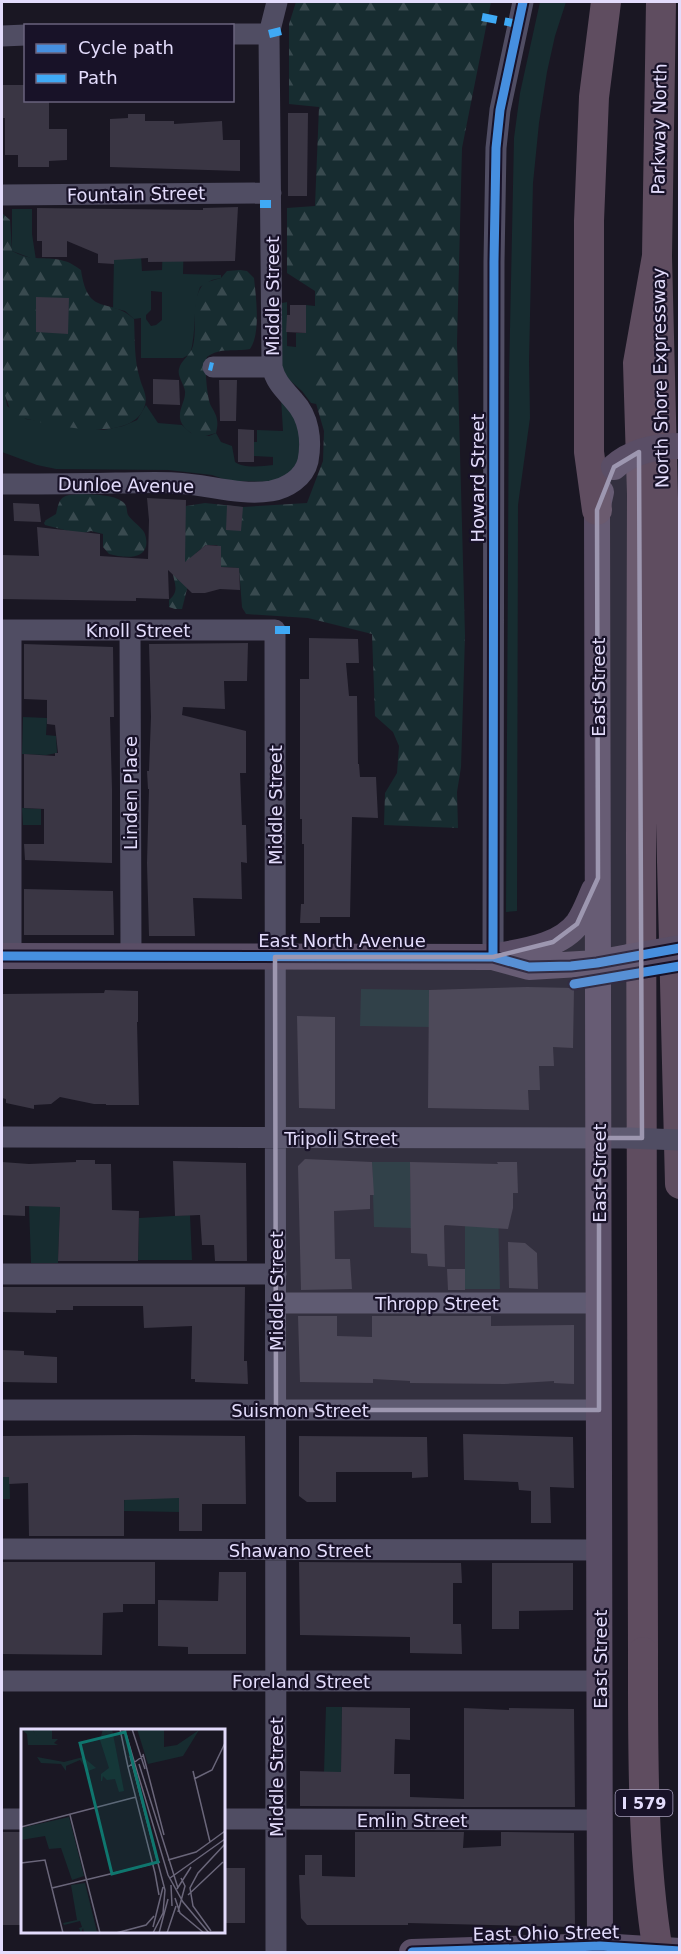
<svg xmlns="http://www.w3.org/2000/svg" width="681" height="1954" font-family="'DejaVu Sans',sans-serif">
<style>
.green{fill:#172c30;fill-rule:evenodd}
.forest{fill:url(#forest-firs)}
.building{fill:#3a3644}
.lines{fill:none;stroke-linecap:round;stroke-linejoin:round}
.minor{stroke:#504d63;stroke-width:21}
.major{stroke:#5a4e66;stroke-width:26}
.highway{stroke:#5f4d60;stroke-width:30}
.minor-bridge{stroke:#504d63;stroke-width:21}
.major-bridge{stroke:#5a4e66;stroke-width:26}
.highway-bridge{stroke:#5f4d60;stroke-width:30}
.quiet{stroke:#3fa9f5;stroke-width:8;stroke-dasharray:15 8;stroke-linecap:butt}
.cycleway-casing{stroke:#181228;stroke-width:13}
.cycleway{stroke:#468fdf;stroke-width:9}
.marked{fill:#9d97b0;fill-opacity:0.2;stroke:#9d97b0;stroke-width:4.5;stroke-linejoin:round}
.labels{text-anchor:middle;dominant-baseline:central;stroke-width:4.5;stroke-linejoin:round;paint-order:stroke}
.shield{fill:#181228;stroke:#a69fbc;stroke-width:1.5}
.shield-label{font-size:16px;font-weight:bold;fill:#e3dcfc}
.street-label{font-size:18px;fill:#e3dcfc;stroke:#181228}
.inset-road{fill:none;stroke:#6a667a;stroke-width:1.5}
.view{fill:#0f766e;fill-opacity:0.15;stroke:#0f766e;stroke-width:3}
.inset-edge{fill:none;stroke:#e3dcfc;stroke-width:3}
</style>
<defs>
<pattern id="forest-firs" width="22" height="20" patternUnits="userSpaceOnUse" patternTransform="scale(1.5)"><rect width="22" height="20" fill="#172c30"/><path d="M5 1l3.5 6h-7zM16 11l3.5 6h-7z" fill="#394a4f"/></pattern>
</defs>
<rect width="100%" height="100%" fill="#1a1723"/>
<path class="green" d="M540 2H566L555 36 547 72 539 123 533 183 529 361 530 418 518 505 517 911 506 912 509 377 514 138 520 93Z
M12 209H32V234L36 260 12 251Z
M163 239H184L183 274 221 275V278L212 280 200 287C192 309 197 332 190 354L183 358H141V318L134 319 125 311 113 308 114 258 129 259 140 240 142 271 162 270ZM151 291 162 292V320L156 325 151 326 146 319V315L151 310Z
M287 302V346L296 347V333H306V305L315 306 316 404 311 403 302 391 286 377 281 365 282 303Z
M2 390 5 394 7 406 26 419 103 430 123 426 137 420 146 405 158 423 182 425 191 433 209 436 216 433 221 442 232 446 235 462C245 469 261 466 273 465V457L254 456V442H257V430L283 431 281 398 293 408 304 453 285 482 229 481 212 475 168 470 56 469 37 465 2 452Z
M23 717 47 718 46 735 56 736 57 753 46 755 22 754Z
M22 808 41 809V825H23Z
M361 989 429 990V1027L360 1026Z
M372 1162H410L411 1228 374 1227Z
M29 1205 60 1207 58 1263H31Z
M498 1207 500 1289H465V1226Z
M190 1215 192 1260H138L139 1218Z
M2 1464H9L10 1499H2Z
M125 1474 179 1487V1512L124 1511Z
M326 1707H342L341 1772H324Z"/>
<path class="forest" d="M296 2H491L462 148 457 343 465 636 461 767 457 792 458 828 384 825 385 793 397 773 399 746 393 732 375 716 372 634 308 618 246 614 242 607 239 568 221 567V550L217 545H206L196 553 182 609H175L169 607V600C181 591 173 581 172 569L186 506 205 503 243 507 307 503 323 461 324 431 315 400V291L287 273V208L315 206 319 107 289 104V24Z
M2 213 10 220 12 251C34 263 45 255 64 261 70 262 75 266 81 270 88 319 110 296 134 319 135 339 134 360 140 379 142 387 148 396 145 405 133 447 43 424 13 415 8 407 7 397 2 390Z
M240 270 247 271 254 278C256 297 261 333 250 349 235 352 220 347 207 357 204 365 207 398 211 406 217 416 219 421 216 433L198 438C191 433 181 427 180 418 179 408 186 400 185 391 184 384 177 376 179 369 181 360 190 356 193 346 198 325 189 301 204 283L221 278 227 271Z
M82 494C95 495 113 494 123 502 128 506 126 510 128 515 132 521 140 526 144 532 146 536 147 542 146 546 143 561 121 557 109 554L103 547V534L91 531 80 534 45 525 44 523 46 520 56 514C60 495 63 495 82 494Z"/>
<path class="building" d="M2 85H26V100H49V129H67V160L49 161V167H18V155H5V118H2Z
M288 113H308L307 196H288Z
M128 114H145V121H174V124L222 121 223 140H240V171L110 167V119L128 118Z
M238 207 235 261 148 262V258L114 260V264L98 263V254L67 241V257H42V241H37V208L203 210V208Z
M36 297 69 298 68 334 36 332Z
M290 305H306V333L286 332 287 315H290Z
M153 379 179 380 180 405 153 404Z
M219 380H237L236 421H220Z
M238 429 254 430V462H238Z
M147 498 186 500 185 562 206 545 221 546V567L239 568 240 590 220 589 205 593H192L168 570 169 599 136 598V601L2 599V555L39 556 37 527 100 534V556L148 559 149 520Z
M13 503 39 504 41 522 14 521Z
M227 505 243 507 241 531 226 530Z
M309 638 358 639 359 663H346L349 696H357L358 764H359L360 777H376L378 818 352 817 350 917H320V923H300L301 904H304V844H302V819H300V679H309Z
M248 643 247 681H224L225 709 183 707 182 715 246 731V773H240L242 825H246L247 863 241 862 242 899 193 898 195 936H149L147 863 149 789H148L147 771H149L151 717 149 644Z
M24 644 113 647 114 717H110L112 789V863L25 860 24 844H44V809L24 808V754L55 756V753H58L55 725 47 724V700L24 699Z
M24 889 113 891 114 935H24Z
M527 987 574 988 573 1048 553 1047 554 1066H539L540 1090H528L529 1110 428 1108 429 990Z
M105 990 138 991V1022H137L139 1105H106V1104H94L60 1097 51 1104 34 1105V1109L6 1103V1099L2 1098V994L104 993Z
M297 1016 335 1017V1109L299 1108Z
M305 1159 372 1162 374 1195H370V1209L334 1211 335 1259H350L352 1289 301 1290 298 1166Z
M76 1160H95V1164H111L112 1210 139 1211 138 1261H58L60 1207 25 1206V1216L2 1215V1162L29 1164 76 1162Z
M173 1161 246 1163 247 1261H215L214 1245H202L200 1215 175 1216Z
M410 1162 498 1164 497 1162H517L518 1193H513V1208L508 1229 445 1225 444 1226 445 1267 428 1266 427 1254 411 1253Z
M508 1242 525 1243 537 1253 538 1289 509 1288Z
M447 1269H465V1290H448Z
M2 1287H245L244 1361H247L248 1384 195 1382V1379H191L192 1326 144 1328 143 1306H73V1310H56V1313L2 1312Z
M298 1316H337V1336L372 1337V1316H491V1326L574 1325V1384L554 1383V1381L504 1384 410 1383V1381L373 1379V1383L300 1382Z
M2 1350 24 1351V1355L57 1357V1383L2 1382Z
M463 1434 573 1437 574 1488 550 1487 551 1523H531V1491L519 1490 518 1482 464 1480Z
M135 1435 245 1436 246 1504H202V1531H179V1498L124 1500V1536H29L28 1483 9 1484V1477H2V1436Z
M299 1436 427 1437 428 1477 412 1478V1472H336V1502H307L299 1496Z
M2 1562H155V1604H123V1612L103 1613 102 1655 2 1654Z
M299 1562 461 1563 462 1583H453V1624H461L462 1654 410 1653V1637L300 1635Z
M492 1563H573V1610L519 1611V1629H492Z
M219 1572H246V1654H188V1647L158 1646V1600L218 1601Z
M342 1707 410 1708V1740L395 1739 394 1774H410V1797L464 1799V1807L300 1806V1771L341 1772Z
M464 1708 509 1710V1708L574 1709 575 1807H464Z
M2 1832H22V1925H2Z
M355 1832H464L463 1848 501 1846V1832L574 1833 575 1927 408 1923V1925H307L301 1918 299 1875H305V1855H322V1876L355 1877Z
M224 1868H245V1923H224Z"/>
<g class="lines">
<path class="minor" d="M232 34H269
M2 36 26 35
M2 195 271 193
M213 367H272
M2 484C40 484 78 484 116 483 136 483 156 482 175 483 207 484 239 496 271 491 287 488 304 478 308 461 312 440 309 417 294 401 284 389 276 383 272 367L269 34 277 2
M2 630H275L276 1952
M11 630V956
M130 630 131 957
M493 957 494 262 496 148 500 110 523 2
M2 1137 628 1138
M2 1274H276
M276 1303H599
M2 1410H599
M2 1549 599 1550
M2 1681H600
M2 1819H22
M224 1819 600 1820"/>
<path class="major" d="M2 956 493 957C521 951 559 948 578 923 585 913 589 901 594 890
M496 958 529 967 597 963 629 957
M412 1952 600 1946 680 1951
M600 1952 597 510 601 492"/>
<path class="highway" d="M661 2 657 256 680 1184
M597 510 589 452V221L594 97 606 2
M643 1652 641 843 642 494 638 363 657 256"/>
<path class="minor-bridge" d="M628 1138 680 1140"/>
<path class="major-bridge" d="M614 467C632 451 655 446 680 446
M629 957 680 948"/>
<path class="highway-bridge" d="M643 1652C643 1753 642 1853 658 1952"/>
<path class="quiet" d="M482 17 518 24
M269 34 281 31
M260 204H271
M209 366 213 367
M275 630H293"/>
<g class="cycleway-casing">
<path id="cycleway" d="M2 956 493 957 529 967 571 966 597 963 680 948
M493 957 494 262 496 148 500 110 523 2
M574 984 680 966
M412 1952 600 1946 680 1951"/>
</g>
<use href="#cycleway" class="cycleway"/>
</g>
<path class="marked" d="M639 452 642 1138H599V1410H276L275 957H493L553 942 577 924 598 878 597 510 614 467Z"/>
<g class="labels">
<rect class="shield" x="615.5" y="1790" width="57" height="26" rx="4.5"/>
<g class="shield-label">
<text x="644" y="1803">I 579</text>
</g>
<g class="street-label">
<text transform="translate(659 129) rotate(-89)">Parkway North</text>
<text transform="translate(136 194) rotate(-1)">Fountain Street</text>
<text transform="translate(272 296) rotate(-90)">Middle Street</text>
<text transform="translate(660 378) rotate(-91)">North Shore Expressway</text>
<text transform="translate(477 478) rotate(-90)">Howard Street</text>
<text transform="translate(126 485) rotate(1)">Dunloe Avenue</text>
<text x="138" y="630">Knoll Street</text>
<text transform="translate(598 687) rotate(-90)">East Street</text>
<text transform="translate(130 793) rotate(-90)">Linden Place</text>
<text transform="translate(275 805) rotate(-90)">Middle Street</text>
<text x="342" y="940">East North Avenue</text>
<text x="341" y="1138">Tripoli Street</text>
<text transform="translate(599 1173) rotate(-90)">East Street</text>
<text transform="translate(276 1291) rotate(-90)">Middle Street</text>
<text x="437" y="1303">Thropp Street</text>
<text x="300" y="1410">Suismon Street</text>
<text x="300" y="1550">Shawano Street</text>
<text transform="translate(600 1659) rotate(-90)">East Street</text>
<text x="301" y="1681">Foreland Street</text>
<text transform="translate(276 1777) rotate(-90)">Middle Street</text>
<text x="412" y="1820">Emlin Street</text>
<text transform="translate(546 1933) rotate(-1)">East Ohio Street</text>
</g>
</g>
<g transform="translate(21 1729)">
<rect width="204" height="204" fill="#1a1723"/>
<path d="M12 0H31V12L15 10ZM48 88 63 147 51 151 40 119 28 120 24 107 0 111V99ZM64 154 76 203 63 204 62 199 60 204 58 199 44 204 61 198 59 192 43 196 42 194 56 191 50 156Z" fill="#172c30"/>
<path d="M0 0H11L18 10H37L33 14 37 16H7L6 5ZM82 0H91L103 62 98 63 94 50 86 51 82 47 81 52H80V45L88 39 79 11ZM116 0H143V18L156 16 178 1 162 27 127 35ZM16 28 43 33 62 28 75 39 67 42 59 31 45 37V42L40 35 20 34Z" fill="#172c30"/>
<path class="inset-road" d="M99 0 107 38M111 0 124 40M105 5 147 146 162 173 188 204M122 25 143 106M109 27 144 161 142 184 132 204M122 27 107 38 134 144M118 35 157 159M172 42 189 113M173 50 191 41 204 14M49 86 79 204M0 98 115 68M189 113 204 102M147 131 175 123 189 113M0 134 24 131 42 204M134 144 138 166M149 149 204 110M150 156 151 177M31 159 139 133M156 160 170 138M167 166 202 133M154 169 159 184 183 204M157 183 164 157 160 149M132 198 142 158M190 202 172 177 169 159 177 144 204 115M95 204 125 196 133 187M138 204 147 170M146 204 155 177"/>
<path class="view" d="M104 3 137 133 91 145 59 14Z"/>
<rect width="204" height="204" class="inset-edge"/>
</g>
<rect width="681" height="1954" fill="none" stroke="#e3dcfc" stroke-width="6"/>
<rect x="24" y="24" width="210" height="78" fill="#181228" stroke="#69637d" stroke-width="1.5"/>
<rect x="36" y="44" width="30" height="9" fill="#468fdf" stroke="#69637d" stroke-width="1.5"/>
<text x="78" y="54" font-size="18" fill="#e3dcfc">Cycle path</text>
<rect x="36" y="74" width="30" height="9" fill="#3fa9f5" stroke="#69637d" stroke-width="1.5"/>
<text x="78" y="84" font-size="18" fill="#e3dcfc">Path</text>
</svg>
